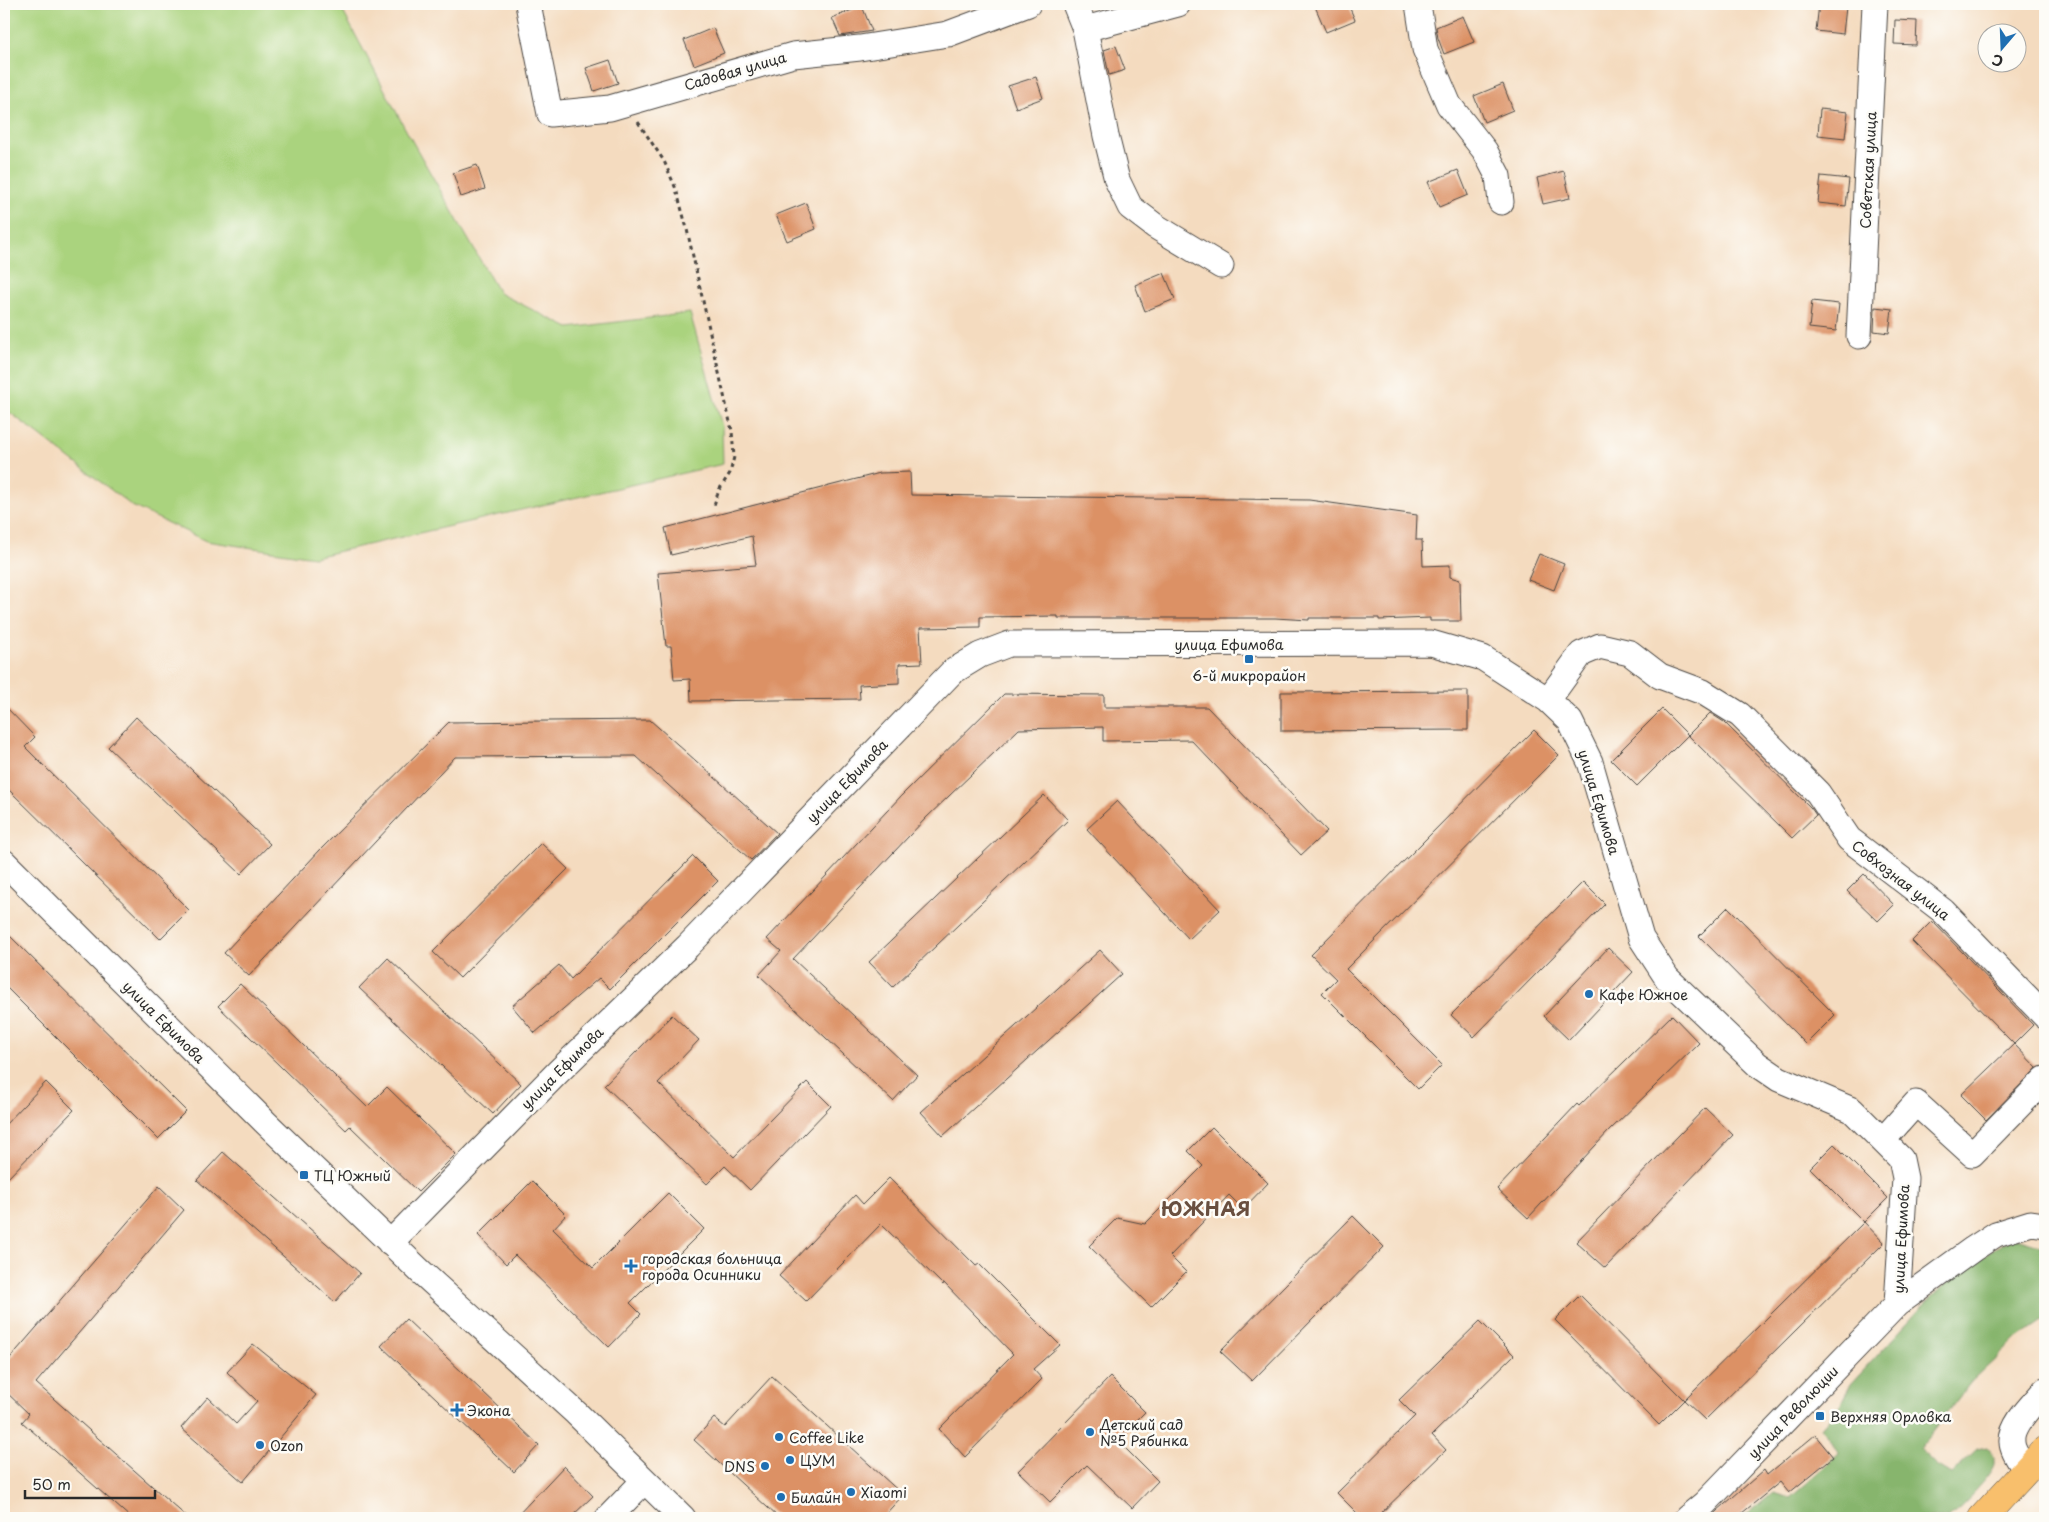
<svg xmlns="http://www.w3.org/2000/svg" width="2049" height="1522" font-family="'Playpen Sans',sans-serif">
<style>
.green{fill:#aad37e;stroke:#6a7f54}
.forest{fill:#87b56d;stroke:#59704c}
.building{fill:#dc9165}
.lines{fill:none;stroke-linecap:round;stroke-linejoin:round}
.minor-casing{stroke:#494541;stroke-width:27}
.major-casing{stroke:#494541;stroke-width:29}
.path{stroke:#494541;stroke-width:3;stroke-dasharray:4 4;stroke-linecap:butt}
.minor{stroke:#fff;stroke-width:25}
.major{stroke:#f8bf6c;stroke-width:28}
.poi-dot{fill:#1f6fb2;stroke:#fdfcf7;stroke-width:2}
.labels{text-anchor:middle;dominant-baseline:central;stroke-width:5;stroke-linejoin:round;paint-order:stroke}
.street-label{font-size:14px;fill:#2b2b2b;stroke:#fdfcf7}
.poi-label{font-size:14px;fill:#2b2b2b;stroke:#fdfcf7;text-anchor:start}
.district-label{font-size:19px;font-weight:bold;letter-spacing:1px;fill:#694f3f;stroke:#fdfcf7}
</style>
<rect width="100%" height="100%" fill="#fdfcf7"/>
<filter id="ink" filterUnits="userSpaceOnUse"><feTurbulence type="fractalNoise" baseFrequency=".02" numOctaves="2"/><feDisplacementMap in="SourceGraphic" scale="10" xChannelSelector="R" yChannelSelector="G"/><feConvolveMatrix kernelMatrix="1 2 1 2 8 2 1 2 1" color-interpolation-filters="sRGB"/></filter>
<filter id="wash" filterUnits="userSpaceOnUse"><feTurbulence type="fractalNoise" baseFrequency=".0096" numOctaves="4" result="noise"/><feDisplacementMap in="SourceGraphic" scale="20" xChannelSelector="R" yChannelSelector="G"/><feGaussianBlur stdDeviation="1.12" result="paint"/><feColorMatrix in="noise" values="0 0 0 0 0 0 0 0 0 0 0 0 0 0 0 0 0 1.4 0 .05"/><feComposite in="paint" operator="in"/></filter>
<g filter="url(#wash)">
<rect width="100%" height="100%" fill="#f4dbbf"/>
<path class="green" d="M4 4H339L407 132 499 293 569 328 690 313 722 426 723 464 314 557 206 541 132 506 4 408Z"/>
<path class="forest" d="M2012 1237 2045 1247V1319L2018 1338 1971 1382 1919 1449 1936 1465 1951 1474 1977 1449 1987 1447C1991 1452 1996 1457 1995 1464 1992 1477 1959 1507 1949 1518H1743L1773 1493 1790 1498 1840 1454 1821 1428 1840 1406 1851 1384 1921 1308 1952 1278Z"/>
<g id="blocks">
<path class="building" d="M1314 4H1348L1355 20 1326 32Z
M1819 4 1846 7 1843 34 1816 31Z
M862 6 872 31 840 36 832 18Z
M1463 16 1474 42 1444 54 1438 38 1436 27Z
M1895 20 1917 21 1916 45 1894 44Z
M713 28 724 53 694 65 684 40Z
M1116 46 1125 70 1109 75 1104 50Z
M610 60 618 83 594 91 586 68Z
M1036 77 1043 98 1016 108 1008 86Z
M1503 84 1513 110 1484 122 1474 96Z
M1820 109 1848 112 1845 138 1818 135Z
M477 165 485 189 461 197 453 173Z
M1458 170 1468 195 1439 207 1428 182Z
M1564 171 1570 198 1543 204 1537 178Z
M1821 176 1849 179 1846 206 1818 203Z
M806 203 816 229 787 241 776 215Z
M1164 273 1175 299 1145 311 1135 285Z
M1812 301 1839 304 1836 331 1809 328Z
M1875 307 1892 309 1889 333 1874 331Z
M910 472 911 495 1309 500 1417 515 1416 540H1422L1423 566 1450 565V577L1460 580 1461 621H1430V618L1379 620V618H1309V620L1275 618H1058V616L980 617V627L920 628 922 663 899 664V683L859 685 860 699 691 701 690 679 674 680 671 646H666L658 573 756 565 752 536 671 555 665 528 880 473Z
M1539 554 1564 564 1554 590 1528 580Z
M1468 691V730L1281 731V692Z
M1004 694 1104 695V707H1207L1327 831 1301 855 1191 740 1103 741V727L1019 729 926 818 793 959 917 1075 893 1101 759 975 781 951 767 939 902 795Z
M4 705 35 737 25 747 189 910 160 939 4 785Z
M1662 709 1688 735 1637 786 1611 760Z
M1710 713 1724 722 1811 808 1816 815 1792 838 1688 735Z
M136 717 270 844 241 874 108 747Z
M650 720 777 833 751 860 636 756 455 757 249 976 224 953 320 850 449 722Z
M1534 730 1559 755 1346 969 1442 1065 1418 1089 1322 993 1336 979 1311 955Z
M1044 795 1068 820 893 987 869 962Z
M1117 801 1220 910 1189 939 1087 829Z
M541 843 568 869 460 978 433 952Z
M693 856 718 881 610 989 599 978 535 1033 512 1006 559 965 571 979Z
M1864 874 1894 905 1878 921 1847 891Z
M1583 882 1605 904 1474 1037 1451 1015Z
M1728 907 1835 1015 1806 1044 1699 936Z
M1932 921 2033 1025 2014 1044 1912 941Z
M4 930 186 1111 158 1139 4 985Z
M1608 948 1633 972 1569 1040 1544 1016Z
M1100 950 1122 974 943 1136 921 1112Z
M388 958 521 1084 493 1114 359 988Z
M240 984 367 1107 387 1087 456 1154 418 1192 350 1126 346 1130 218 1006Z
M672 1015 699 1040 658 1083 734 1157 807 1082 831 1106 750 1190 725 1166 707 1184 604 1085Z
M1672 1015 1699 1043 1609 1131 1528 1218 1497 1189 1577 1104 1579 1106Z
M2014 1044 2037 1068 1986 1120 1961 1095Z
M46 1082 74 1110 4 1182V1126Z
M1705 1108 1733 1135 1605 1268 1576 1242Z
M1212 1127 1268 1183 1243 1209 1229 1195 1170 1256 1186 1272 1151 1307 1089 1246 1117 1218 1145 1224 1203 1166 1188 1151Z
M1834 1144 1888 1198 1864 1222 1810 1168Z
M223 1152 360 1273 335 1302 197 1180Z
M889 1178 976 1266 979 1264 1060 1345 1033 1369 1042 1379 965 1457 939 1429 1013 1354 944 1283 943 1285 881 1224 806 1301 779 1276 855 1195 863 1204Z
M532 1181 566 1215 553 1229 593 1268 668 1193 704 1229 630 1303 641 1314 609 1347 515 1255 506 1264 478 1235Z
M159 1186 184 1210 36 1383 188 1518H131L22 1422 29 1414 4 1390V1365Z
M1353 1216 1384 1247 1252 1381 1220 1351Z
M1864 1222 1884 1243 1705 1420 1684 1400Z
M1580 1295 1684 1400 1659 1425 1555 1320Z
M406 1319 539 1445 514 1472 381 1346Z
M1480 1321 1514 1355 1432 1435 1446 1450 1376 1518H1362L1337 1493 1415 1416 1399 1400Z
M253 1344 316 1395 243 1482 181 1428 208 1397 236 1424 257 1401 227 1372Z
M772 1376 903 1495 882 1518H779L694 1440 714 1418 725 1427Z
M1110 1377 1145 1412 1117 1440 1158 1481 1132 1508 1087 1465 1050 1502 1018 1471Z
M1815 1435 1833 1457 1789 1493 1780 1482 1736 1518H1709L1764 1470 1767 1475Z
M564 1466 593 1496 570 1518H515Z"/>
</g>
</g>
<g filter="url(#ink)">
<use href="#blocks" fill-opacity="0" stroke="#494541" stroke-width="1"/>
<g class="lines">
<g class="minor-casing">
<path id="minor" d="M528 4 550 114 610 108 793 55 860 48 948 34 1028 4
M1075 4 1085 29 1178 4
M1418 4 1425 49 1449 105 1485 151 1498 176 1501 202
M1085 29 1106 136 1117 180 1130 207 1155 226 1221 266
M1859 336 1875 4
M1548 700 1581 654 1600 646 1630 653 1660 676 1703 692 1740 715 1818 793 1849 839 1943 911 2045 1016
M4 862 266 1123 420 1271 576 1413 683 1518
M1883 1140 1916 1103 1972 1154 2045 1079
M390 1243 558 1072 688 946 952 672 980 655 1009 644 1431 643 1483 658 1548 700 1570 721 1590 762 1641 938 1667 978 1757 1064 1779 1079 1852 1110 1901 1159 1905 1178 1897 1304
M2025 1470C2021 1462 2012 1451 2012 1442 2010 1425 2035 1402 2045 1390
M608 1518 644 1481
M1687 1518 1704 1504 1897 1304 1973 1249 1996 1234 2031 1223 2045 1225"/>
</g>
<g class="major-casing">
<path id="major" d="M1982 1518 2045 1450"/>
</g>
<path class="path" d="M638 122 664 161 676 189 686 225 732 431 734 457 730 473 719 490 714 505"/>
<use href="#minor" class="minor"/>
<use href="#major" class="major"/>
</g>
</g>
<g class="poi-dot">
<rect x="1244" y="654" width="10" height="10" rx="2.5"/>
<circle cx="1589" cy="994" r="5"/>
<rect x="299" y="1170" width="10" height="10" rx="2.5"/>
<path d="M628.5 1258.5h5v5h5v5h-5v5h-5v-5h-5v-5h5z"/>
<path d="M454.5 1402.5h5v5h5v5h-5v5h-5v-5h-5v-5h5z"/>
<rect x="1815" y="1411" width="10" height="10" rx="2.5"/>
<circle cx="1090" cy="1432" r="5"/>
<circle cx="779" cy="1437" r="5"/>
<circle cx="260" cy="1445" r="5"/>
<circle cx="790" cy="1460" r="5"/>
<circle cx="765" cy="1466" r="5"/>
<circle cx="851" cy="1492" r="5"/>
<circle cx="781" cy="1497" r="5"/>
</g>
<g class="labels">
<g class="street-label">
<text transform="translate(735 71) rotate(-16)">Садовая улица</text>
<text transform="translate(1868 170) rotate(-87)">Советская улица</text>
<text x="1229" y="644">улица Ефимова</text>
<text transform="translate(847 781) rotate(-46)">улица Ефимова</text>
<text transform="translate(1599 802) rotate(73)">улица Ефимова</text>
<text transform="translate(1901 880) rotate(38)">Совхозная улица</text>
<text transform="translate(164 1022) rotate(45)">улица Ефимова</text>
<text transform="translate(562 1068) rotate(-45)">улица Ефимова</text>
<text transform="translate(1901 1239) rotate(-87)">улица Ефимова</text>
<text transform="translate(1793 1412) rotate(-46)">улица Революции</text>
</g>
<g class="poi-label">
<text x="1249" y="675" text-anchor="middle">6-й микрорайон</text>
<text x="1599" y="994">Кафе Южное</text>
<text x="314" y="1175">ТЦ Южный</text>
<text x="642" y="1258">городская больница<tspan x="642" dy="16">города Осинники</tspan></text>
<text x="467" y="1410">Экона</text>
<text x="1830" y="1416">Верхняя Орловка</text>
<text x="1100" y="1424">Детский сад<tspan x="1100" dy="16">№5 Рябинка</tspan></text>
<text x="789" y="1437">Coffee Like</text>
<text x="270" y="1445">Ozon</text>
<text x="800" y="1460">ЦУМ</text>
<text x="755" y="1466" text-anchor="end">DNS</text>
<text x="861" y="1492">Xiaomi</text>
<text x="791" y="1497">Билайн</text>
</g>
<g class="district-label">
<text x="1206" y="1208">ЮЖНАЯ</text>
</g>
</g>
<rect width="2049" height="1522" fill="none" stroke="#fdfcf7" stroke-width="20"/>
<g transform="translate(2002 48) rotate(199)"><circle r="24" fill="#fdfcf7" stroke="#a9a8a5"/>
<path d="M0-4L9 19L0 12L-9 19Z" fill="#1f6fb2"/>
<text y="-8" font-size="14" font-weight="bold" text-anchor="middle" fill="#2b2b2b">С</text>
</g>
<path d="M25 1490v8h130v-8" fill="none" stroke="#2b2b2b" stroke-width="2.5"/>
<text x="32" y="1490" font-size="15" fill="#2b2b2b" stroke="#fdfcf7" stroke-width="4" paint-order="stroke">50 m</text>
</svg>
